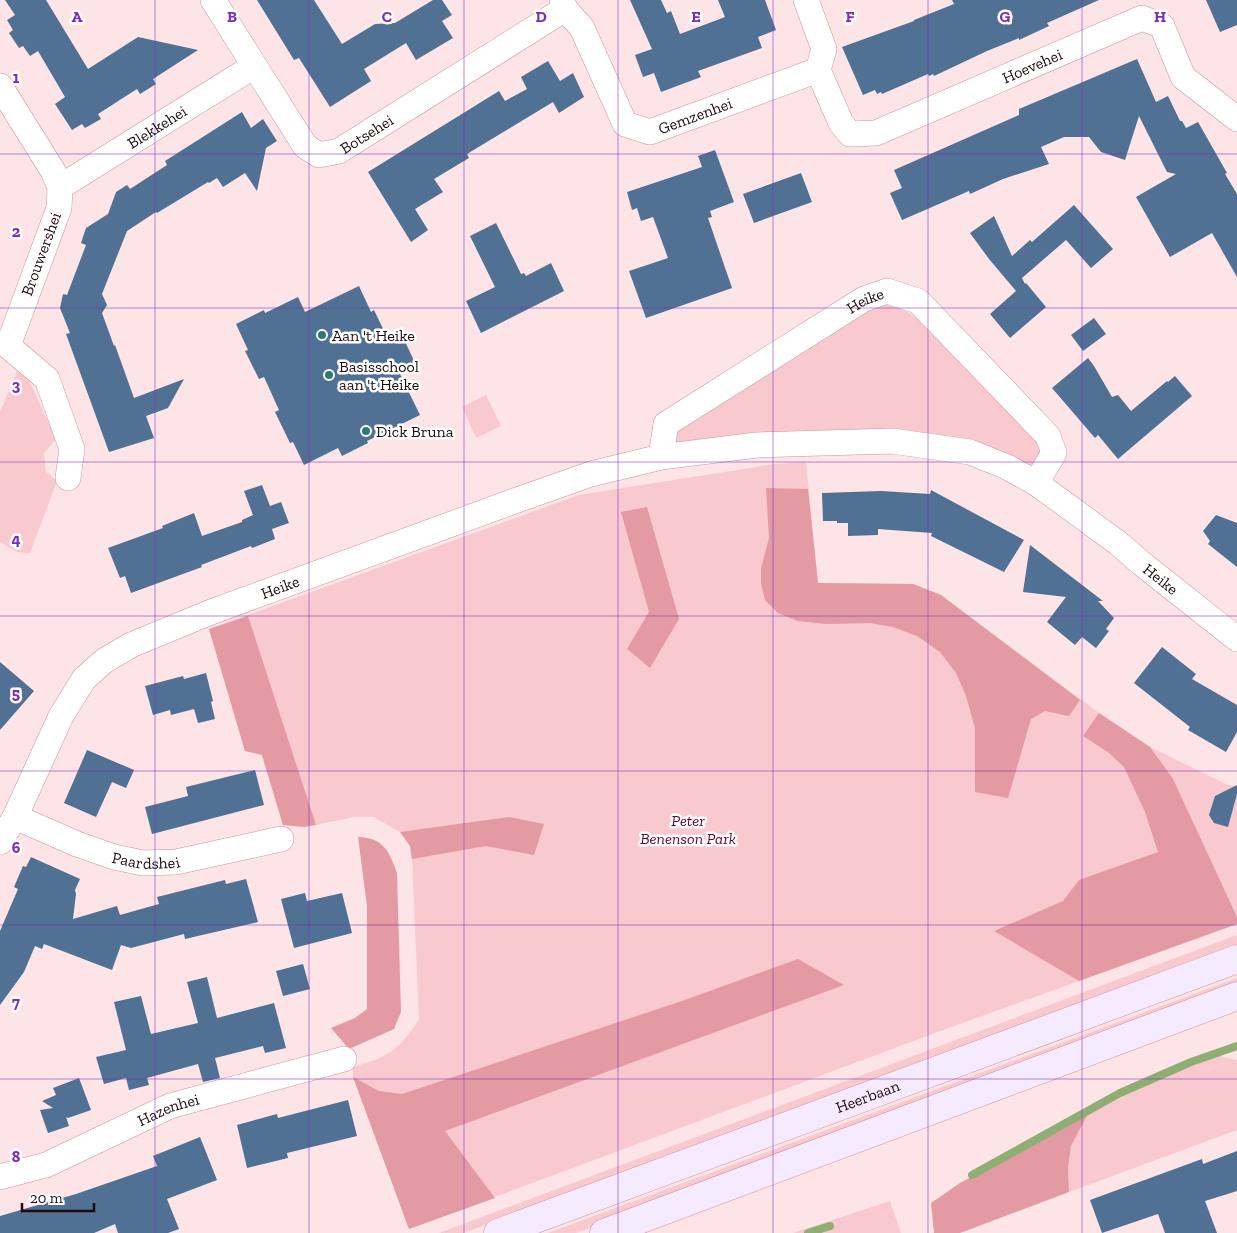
<svg xmlns="http://www.w3.org/2000/svg" width="1237" height="1233" font-family="'Zilla Slab',serif">
<style>
.green{fill:#f8c9ce}
.forest{fill:#e39aa3}
.lines{fill:none;stroke-linecap:round;stroke-linejoin:round}
.stream{stroke:#8eae73;stroke-width:8}
.building{fill:#507094}
.street-casing{stroke:#cd959b;stroke-width:26}
.secondary-casing{stroke:#cd959b;stroke-width:29}
.street{stroke:#fff;stroke-width:25}
.secondary{stroke:#f6eafe;stroke-width:28}
.grid{fill:none;stroke:#7b2cbf;stroke-width:1;stroke-opacity:0.55}
.poi-dot{fill:#2e7875;stroke:#fff;stroke-width:2}
.labels{text-anchor:middle;dominant-baseline:central;stroke-width:5;stroke-linejoin:round;paint-order:stroke}
.street-label{font-size:16px;fill:#1f0b0e;stroke:#fff}
.poi-label{font-size:16px;fill:#1f0b0e;stroke:#fff;text-anchor:start}
.park-label{font-size:16px;font-style:italic;fill:#5f0722;stroke:#fff}
.grid-label{font-size:16px;text-anchor:middle;font-weight:bold;fill:#7b2cbf;stroke:#fff;stroke-width:5;stroke-linejoin:round;paint-order:stroke}
</style>
<rect width="100%" height="100%" fill="#fde4e6"/>
<path class="green" d="M883 303H893L908 312 932 330 1050 455 1039 464 1023 465 974 447 677 448 671 438 675 427 864 310Z
M19 367 25 372 56 439 44 453 46 472 57 481 30 553 17 552 0 542V412Z
M486 395 501 426 476 438 462 407Z
M806 462 818 583 913 584 941 595 1099 713 1150 747 1226 784 1237 787V924L943 1030 409 1229 353 1077V1067C388 1057 400 1050 419 1019L412 859 410 846 400 832 374 817H354L316 825 314 822 283 825 262 755 245 751 209 629 579 495 775 464Z
M1237 935V952L463 1233H439Z
M1237 978V987L576 1233H548Z
M1219 1056 1237 1060V1130L1069 1192 1068 1168 1071 1146 1088 1114 1160 1078Z
M890 1201 901 1233H793Z"/>
<path class="forest" d="M766 488 808 489 818 583 913 584 941 595 1080 700 1069 716 1045 711 1031 719 1008 798 975 792V728L966 696 956 673 940 652 917 636 893 627 870 623 826 624 798 621 778 613 765 600 761 584V568L769 538Z
M647 507 679 619 650 668 627 649 649 612 621 512Z
M248 616 316 825 304 827 283 825 262 755 245 751 209 629Z
M1099 713 1150 747 1173 779 1237 917V924L1079 981 994 931 1063 901 1079 880 1158 852 1145 812 1124 767 1109 753 1083 736Z
M509 817 544 824 534 855 486 846 412 859 410 846 400 832Z
M358 837C384 838 389 851 397 873L401 1012 394 1029 349 1049 331 1028 355 1018 367 1009V906Z
M798 959 844 985 445 1131 495 1198 409 1229 353 1077 379 1091 402 1094 682 1001Z
M1088 1114 1071 1146 1068 1168 1069 1192 960 1233H934L931 1203 960 1183Z"/>
<g class="lines">
<path class="stream" d="M972 1175 1120 1093 1191 1062 1237 1046
M808 1233 830 1226"/>
</g>
<path class="building" d="M5 0H46L88 69 138 37 198 50 153 79 156 84 140 94 137 89 98 114 101 119 85 128 82 124 72 130 55 104 65 97 38 51 30 56 23 46 19 48 9 33 13 30 7 20 15 15Z
M257 0H314L342 44 375 24 395 23 433 0H442L452 15 442 21 453 38 416 60 406 43 364 69 371 81 330 107 299 58 294 60Z
M630 0H661L667 13 671 11 680 34 725 17 718 0H765L776 30 758 37 762 48 698 71 701 77 661 92 654 73 643 77 635 55 652 49Z
M952 0H1099L1047 23 1049 26 1019 40V38L987 51 934 76 933 74 929 76 928 74 882 94 881 92 877 94 875 90 863 95 842 47 914 21V20L954 4Z
M1206 0H1237V25L1220 32Z
M1137 59 1156 102 1168 96 1180 121H1182L1186 128 1198 122 1227 173 1225 174 1237 194V277L1212 233 1170 257 1136 197 1176 174 1167 172 1139 116 1125 160 1101 152 1089 137H1064L1041 147 1049 164 1003 179 970 194 969 191 902 220 890 193 902 188 894 170 1019 115V109Z
M548 61 560 81 573 73 584 97 559 113 553 102 467 154 469 158 434 179 443 192 415 209 428 230 411 242 368 172 499 91 505 101 527 89 521 77Z
M242 112 251 128 263 119 277 141 266 148 257 191 245 173 223 187 217 178 209 183 208 182 157 213 156 212 127 231 102 294 107 305 102 313 114 346 115 345 134 398 184 379 168 408 146 416 154 438 109 452 66 334 70 333 60 308 63 294 67 295 86 245 81 243 86 228 108 214 116 192 127 185 130 189 167 165 165 161Z
M715 150 734 202 710 211 712 217 708 218 732 288 646 318 629 271 668 258 653 217 641 221 637 208 632 210 627 192 702 167 698 156Z
M801 173 812 202 754 223 743 194Z
M1074 205 1113 249 1091 268 1066 240 1022 278 1025 284 1026 283 1046 307 1010 338 990 314 1016 291 989 259 970 233 994 216 1012 256 1030 240 1032 242Z
M496 223 521 274 524 273 526 276 551 263 564 291 481 333 466 301 495 287 470 236Z
M359 286 371 312 374 310 388 339 401 333 416 365 400 374 420 415 367 441 368 443 342 456 338 448 304 465 293 442 290 443 275 412 279 410 264 377 259 379 245 351 248 350 236 324 264 310 265 313 298 297 305 312Z
M1094 318 1106 334 1083 351 1071 335Z
M1088 358 1094 366 1112 397 1118 395 1131 411 1167 381 1168 382 1175 376 1192 396 1118 459 1098 435 1095 438 1052 388Z
M262 485 270 506 281 502 289 523 272 529 275 539 252 548 251 546 201 565 202 567 131 593 125 576 120 578 108 548 163 528 162 526 194 513 202 536 242 522V520L253 515 244 491Z
M931 490 1024 540 1004 572 931 536 932 533 878 529V535L848 536V523H837V521H823L822 493 881 491 930 494Z
M1216 515 1237 523V567L1208 544 1210 541 1203 531Z
M1030 545 1103 601H1098L1114 618 1106 629 1109 631 1096 648 1082 637 1075 645 1047 622 1066 597 1023 592Z
M1162 647 1196 674 1192 679 1237 705V732L1226 752 1188 730 1190 727 1134 683Z
M0 662 34 691 0 730Z
M206 673 213 701 211 702 215 719 198 723 194 709 171 715 170 710 153 715 145 686 183 676 184 679Z
M87 750 134 770 126 788 112 782 96 817 64 803Z
M255 770 264 805 152 834 145 807 188 796 186 787Z
M1237 785V794L1228 827 1214 823 1209 815 1215 796Z
M31 857 80 879 75 890 76 894 73 919 117 906 120 915 159 904 157 897 225 880 226 884 246 879 258 922 185 939 184 934 131 948 121 945 112 970 44 944 42 949 35 946 24 972 0 1005V931L18 889 14 887 23 866 26 867Z
M305 893 307 901 342 893 352 933 294 948 281 899Z
M303 964 310 989 283 996 276 971Z
M207 977 217 1018 274 1003 286 1048 265 1053 263 1046 215 1058 220 1078 203 1082 198 1064 147 1078 149 1085 129 1090 126 1078 104 1084 96 1057 126 1050 114 1002 141 996 151 1034 198 1023 187 982Z
M79 1078 91 1110 68 1118 66 1117 69 1126 48 1133 40 1110 53 1108 42 1101 56 1095 53 1088Z
M348 1100 357 1136 287 1153 288 1158 247 1168 237 1125 277 1114 278 1118Z
M200 1137 217 1180 167 1199 179 1229 168 1233H118L115 1224 94 1233H0V1216L76 1194 157 1166 153 1156Z
M1237 1151V1191L1205 1201 1217 1233H1165L1158 1214 1102 1233 1090 1200 1202 1159 1203 1164Z"/>
<g class="lines">
<g class="street-casing">
<g id="street">
<path id="s1" d="M213 0 305 146 319 155 339 151 565 9 562 0"/>
<path id="s2" d="M565 9 582 28 625 124 650 132 818 70 824 49 806 0"/>
<path id="s3" d="M818 70 841 123 850 134 876 133 1142 18 1162 26 1183 77 1237 119"/>
<path d="M0 86 53 171 60 187 59 208 8 346"/>
<path id="s4" d="M60 187 254 66"/>
<path d="M8 346 47 379 72 449 68 478"/>
<path id="s5" d="M661 457 666 424 864 299 887 291 918 301 1048 436 1054 453 1036 483"/>
<path id="s6" d="M15 817 77 844 114 857 143 863 176 862 281 839"/>
<path id="s7" d="M0 842 15 817 61 716 84 679 104 661 131 645 211 612 520 499 591 474 661 457 757 445 892 441 970 452 1007 467 1036 483 1118 543 1141 563 1237 639"/>
<path id="s8" d="M0 1177 46 1165 170 1106 344 1059"/>
</g>
</g>
<g class="secondary-casing">
<g id="secondary">
<path id="s9" d="M498 1233 1237 959"/>
<path d="M604 1233 1237 996"/>
</g>
</g>
<use href="#street" class="street"/>
<use href="#secondary" class="secondary"/>
</g>
<path class="grid" d="M155 0V1233M309 0V1233M464 0V1233M618 0V1233M773 0V1233M928 0V1233M1082 0V1233M0 154H1237M0 308H1237M0 462H1237M0 616H1237M0 771H1237M0 925H1237M0 1079H1237"/>
<g class="poi-dot">
<circle cx="322" cy="335" r="5"/>
<circle cx="329" cy="375" r="5"/>
<circle cx="366" cy="431" r="5"/>
</g>
<g class="labels">
<g class="street-label">
<text stroke="none"><textPath href="#s3" startOffset="268">Hoevehei</textPath></text>
<text stroke="none"><textPath href="#s2" startOffset="205">Gemzenhei</textPath></text>
<text stroke="none"><textPath href="#s4" startOffset="114">Blekkehei</textPath></text>
<text stroke="none"><textPath href="#s1" startOffset="242">Botsehei</textPath></text>
<text transform="translate(41 254) rotate(-70)">Brouwershei</text>
<text stroke="none"><textPath href="#s5" startOffset="268">Heike</textPath></text>
<text stroke="none"><textPath href="#s7" startOffset="1346">Heike</textPath></text>
<text stroke="none"><textPath href="#s7" startOffset="402">Heike</textPath></text>
<text stroke="none"><textPath href="#s6" startOffset="139">Paardshei</textPath></text>
<text stroke="none"><textPath href="#s9" startOffset="394">Heerbaan</textPath></text>
<text stroke="none"><textPath href="#s8" startOffset="182">Hazenhei</textPath></text>
</g>
<g class="poi-label">
<text x="332" y="335">Aan 't Heike</text>
<text x="339" y="366">Basisschool<tspan x="339" dy="18">aan 't Heike</tspan></text>
<text x="376" y="431">Dick Bruna</text>
</g>
<g class="park-label">
<text x="688" y="820">Peter<tspan x="688" dy="18">Benenson Park</tspan></text>
</g>
</g>
<g class="grid-label">
<text x="77" y="22">A</text>
<text x="232" y="22">B</text>
<text x="387" y="22">C</text>
<text x="541" y="22">D</text>
<text x="696" y="22">E</text>
<text x="850" y="22">F</text>
<text x="1005" y="22">G</text>
<text x="1160" y="22">H</text>
<text x="16" y="83">1</text>
<text x="16" y="237">2</text>
<text x="16" y="391">3</text>
<text x="16" y="545">4</text>
<text x="16" y="699">5</text>
<text x="16" y="853">6</text>
<text x="16" y="1008">7</text>
<text x="16" y="1162">8</text>
</g>
<path d="M22 1203v8h72v-8" fill="none" stroke="#1f0b0e" stroke-width="2.5"/>
<text x="30" y="1203" font-size="15" fill="#1f0b0e" stroke="#ffffff" stroke-width="4" paint-order="stroke">20 m</text>
</svg>
